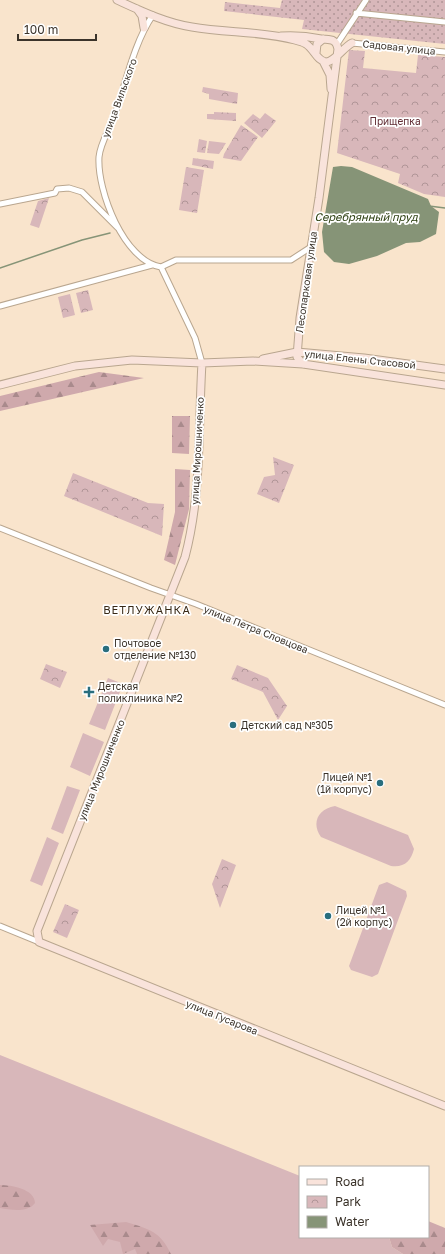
<svg xmlns="http://www.w3.org/2000/svg" width="445" height="1254" font-family="'Golos Text',sans-serif">
<style>
.grass{fill:#d8b7ba}
.forest{fill:url(#forest-firs)}
.park{fill:url(#park-crowns)}
.garden{fill:url(#garden-dots)}
.water{fill:#869477}
.lines{fill:none;stroke-linecap:round;stroke-linejoin:round}
.stream{stroke:#869477;stroke-width:1.5}
.street-casing{stroke:#b9a68f;stroke-width:7}
.secondary-casing{stroke:#b9a68f;stroke-width:9}
.street{stroke:#fff;stroke-width:5}
.secondary{stroke:#f9e3db;stroke-width:7}
.poi-dot{fill:#296e7e;stroke:#fff;stroke-width:1.5}
.labels{text-anchor:middle;dominant-baseline:central;stroke-width:3.5;stroke-linejoin:round;paint-order:stroke}
.street-label{font-size:10px;fill:#3b332a;stroke:#fff}
.park-label{font-size:10px;fill:#622f36;stroke:#fff}
.poi-label{font-size:10px;fill:#3b332a;stroke:#fff;text-anchor:start}
.water-label{font-size:11px;font-style:italic;fill:#2b3e0f;stroke:#fff}
.neighbourhood-label{font-size:11px;letter-spacing:1px;fill:#382916;stroke:#fff}
</style>
<defs>
<pattern id="forest-firs" width="22" height="20" patternUnits="userSpaceOnUse"><rect width="22" height="20" fill="#cfa9ac"/><path d="M5 1l3.5 6h-7zM16 11l3.5 6h-7z" fill="#a98a8c"/></pattern>
<pattern id="park-crowns" width="20" height="18" patternUnits="userSpaceOnUse"><rect width="20" height="18" fill="#d8b7ba"/><path d="M2 6a3 3 0 1 1 6 0M12 15a3 3 0 1 1 6 0" fill="none" stroke="#b09597"/></pattern>
<pattern id="garden-dots" width="8" height="8" patternUnits="userSpaceOnUse"><rect width="8" height="8" fill="#d8b7ba"/><path d="M2 2h.1M6 6h.1" fill="none" stroke="#b09597" stroke-width="1.8" stroke-linecap="round"/></pattern>
</defs>
<rect width="100%" height="100%" fill="#f9e4cc"/>
<path class="grass" d="M108 678 123 684 105 730 89 724Z
M83 733 104 742 90 776 70 767Z
M67 786 80 790 63 834 51 829Z
M335 806 408 835 414 849C411 861 404 868 391 866L321 837C311 823 318 809 335 806Z
M47 837 59 843 42 886 30 881Z
M387 882 406 891 407 896 378 974 372 977 351 970 349 966 379 885Z
M0 1055 300 1176V1237H389L392 1247 403 1254H0Z"/>
<path class="forest" d="M99 372 144 378 0 411V396Z
M172 416H190L189 454 172 453Z
M175 469 190 470 189 509 175 565 164 560 175 512Z
M0 1185C11 1185 35 1189 35 1203 28 1213 10 1210 0 1208Z
M428 1221 445 1228V1254H403L392 1247 389 1237H428Z
M126 1222C149 1229 160 1231 171 1254H137L135 1249 123 1254 120 1242 108 1239 103 1246 90 1225Z"/>
<path class="park" d="M349 50 365 51 363 68 416 73 418 55 445 57V197L424 194 398 183 400 174 337 153Z
M203 87 238 93 237 104 209 99V94L202 92Z
M214 112 236 113V121L207 119V114H214Z
M265 113 276 121 262 138 244 123 253 114 260 119Z
M241 125 258 137 241 161 223 158 224 154Z
M199 139 207 141 205 153 197 152Z
M209 141 226 143 219 154 207 153Z
M193 158 214 161 213 169 192 165Z
M186 167 204 170 197 213 179 210Z
M49 198 39 228 30 225 38 201Z
M88 290 93 310 81 313 76 293Z
M70 294 75 315 63 318 58 297Z
M273 457 294 465 279 503 257 494 264 477 275 475Z
M73 473 148 503 164 504 162 536 64 496Z
M46 664 67 672 60 688 40 679Z
M237 665 268 678 287 706 278 720 263 692 231 679Z
M222 859 236 865 220 908 212 884Z
M65 904 79 910 67 938 53 932Z"/>
<path class="garden" d="M282 0H445V44L302 29 304 20 224 11 225 2 280 8Z"/>
<path class="water" d="M341 166 352 167 428 199 431 206 439 212 436 234 420 242 406 243 377 256 349 264 334 262 324 252 322 232 333 167Z"/>
<g class="lines">
<path class="stream" d="M429 206 445 208
M0 268 82 240 110 233"/>
<g class="street-casing">
<path id="street" d="M356 13 445 22
M153 15C134 42 125 86 114 117 109 130 100 144 99 157 97 191 124 261 161 267L195 338 202 363
M352 43 445 52
M337 44 366 0
M0 204 55 193 57 189 69 188 82 192 118 228
M161 267 176 260H291L311 247
M0 306 152 265
M0 528 151 588 196 604 445 705
M0 926 39 942"/>
</g>
<g class="secondary-casing">
<path id="secondary" d="M117 0C141 11 166 23 192 27 226 33 262 31 295 40 299 41 303 42 306 44 314 49 317 61 326 62 334 62 344 47 352 43
M137 9 142 16 144 28
M281 36C295 35 307 36 321 39 330 40 336 38 338 49L319 198 300 318 297 357 303 364
M316 53 317 44 323 39
M323 61 330 75 331 89
M263 359 297 352 364 358 445 369
M202 363C198 428 202 493 185 557L37 931 39 942 445 1106
M0 385 75 366 132 360 202 363 253 361 303 364 445 385"/>
</g>
<use href="#street" class="street"/>
<use href="#secondary" class="secondary"/>
</g>
<g class="poi-dot">
<circle cx="106" cy="649" r="4"/>
<path d="M87 686h4v4h4v4h-4v4h-4v-4h-4v-4h4z"/>
<circle cx="233" cy="725" r="4"/>
<circle cx="380" cy="783" r="4"/>
<circle cx="328" cy="916" r="4"/>
</g>
<g class="labels">
<g class="street-label">
<text transform="translate(399 47) rotate(6)">Садовая улица</text>
<text transform="translate(119 98) rotate(-70)">улица Вильского</text>
<text transform="translate(306 282) rotate(-82)">Лесопарковая улица</text>
<text transform="translate(360 359) rotate(6)">улица Елены Стасовой</text>
<text transform="translate(197 451) rotate(-87)">улица Мирошниченко</text>
<text transform="translate(256 629) rotate(22)">улица Петра Словцова</text>
<text transform="translate(101 770) rotate(-68)">улица Мирошниченко</text>
<text transform="translate(222 1017) rotate(22)">улица Гусарова</text>
</g>
<g class="park-label">
<text x="395" y="121">Прищепка</text>
</g>
<g class="poi-label">
<text x="114" y="643">Почтовое<tspan x="114" dy="12">отделение №130</tspan></text>
<text x="98" y="686">Детская<tspan x="98" dy="12">поликлиника №2</tspan></text>
<text x="241" y="725">Детский сад №305</text>
<text x="372" y="777" text-anchor="end">Лицей №1<tspan x="372" dy="12">(1й корпус)</tspan></text>
<text x="336" y="910">Лицей №1<tspan x="336" dy="12">(2й корпус)</tspan></text>
</g>
<g class="water-label">
<text x="366" y="216">Серебрянный пруд</text>
</g>
<g class="neighbourhood-label">
<text x="147" y="609">ВЕТЛУЖАНКА</text>
</g>
</g>
<rect x="299" y="1166" width="130" height="72" fill="#ffffff" stroke="#b1adaa"/>
<rect x="307" y="1179" width="20" height="6" fill="#f9e3db" stroke="#b1adaa"/>
<text x="335" y="1186" font-size="12" fill="#3b332a">Road</text>
<rect x="307" y="1196" width="20" height="12" fill="url(#park-crowns)" stroke="#b1adaa"/>
<text x="335" y="1206" font-size="12" fill="#3b332a">Park</text>
<rect x="307" y="1216" width="20" height="12" fill="#869477" stroke="#b1adaa"/>
<text x="335" y="1226" font-size="12" fill="#3b332a">Water</text>
<path d="M18 34v6h78v-6" fill="none" stroke="#3b332a" stroke-width="2"/>
<text x="24" y="34" font-size="12" fill="#3b332a" stroke="#ffffff" stroke-width="3" paint-order="stroke">100 m</text>
</svg>
